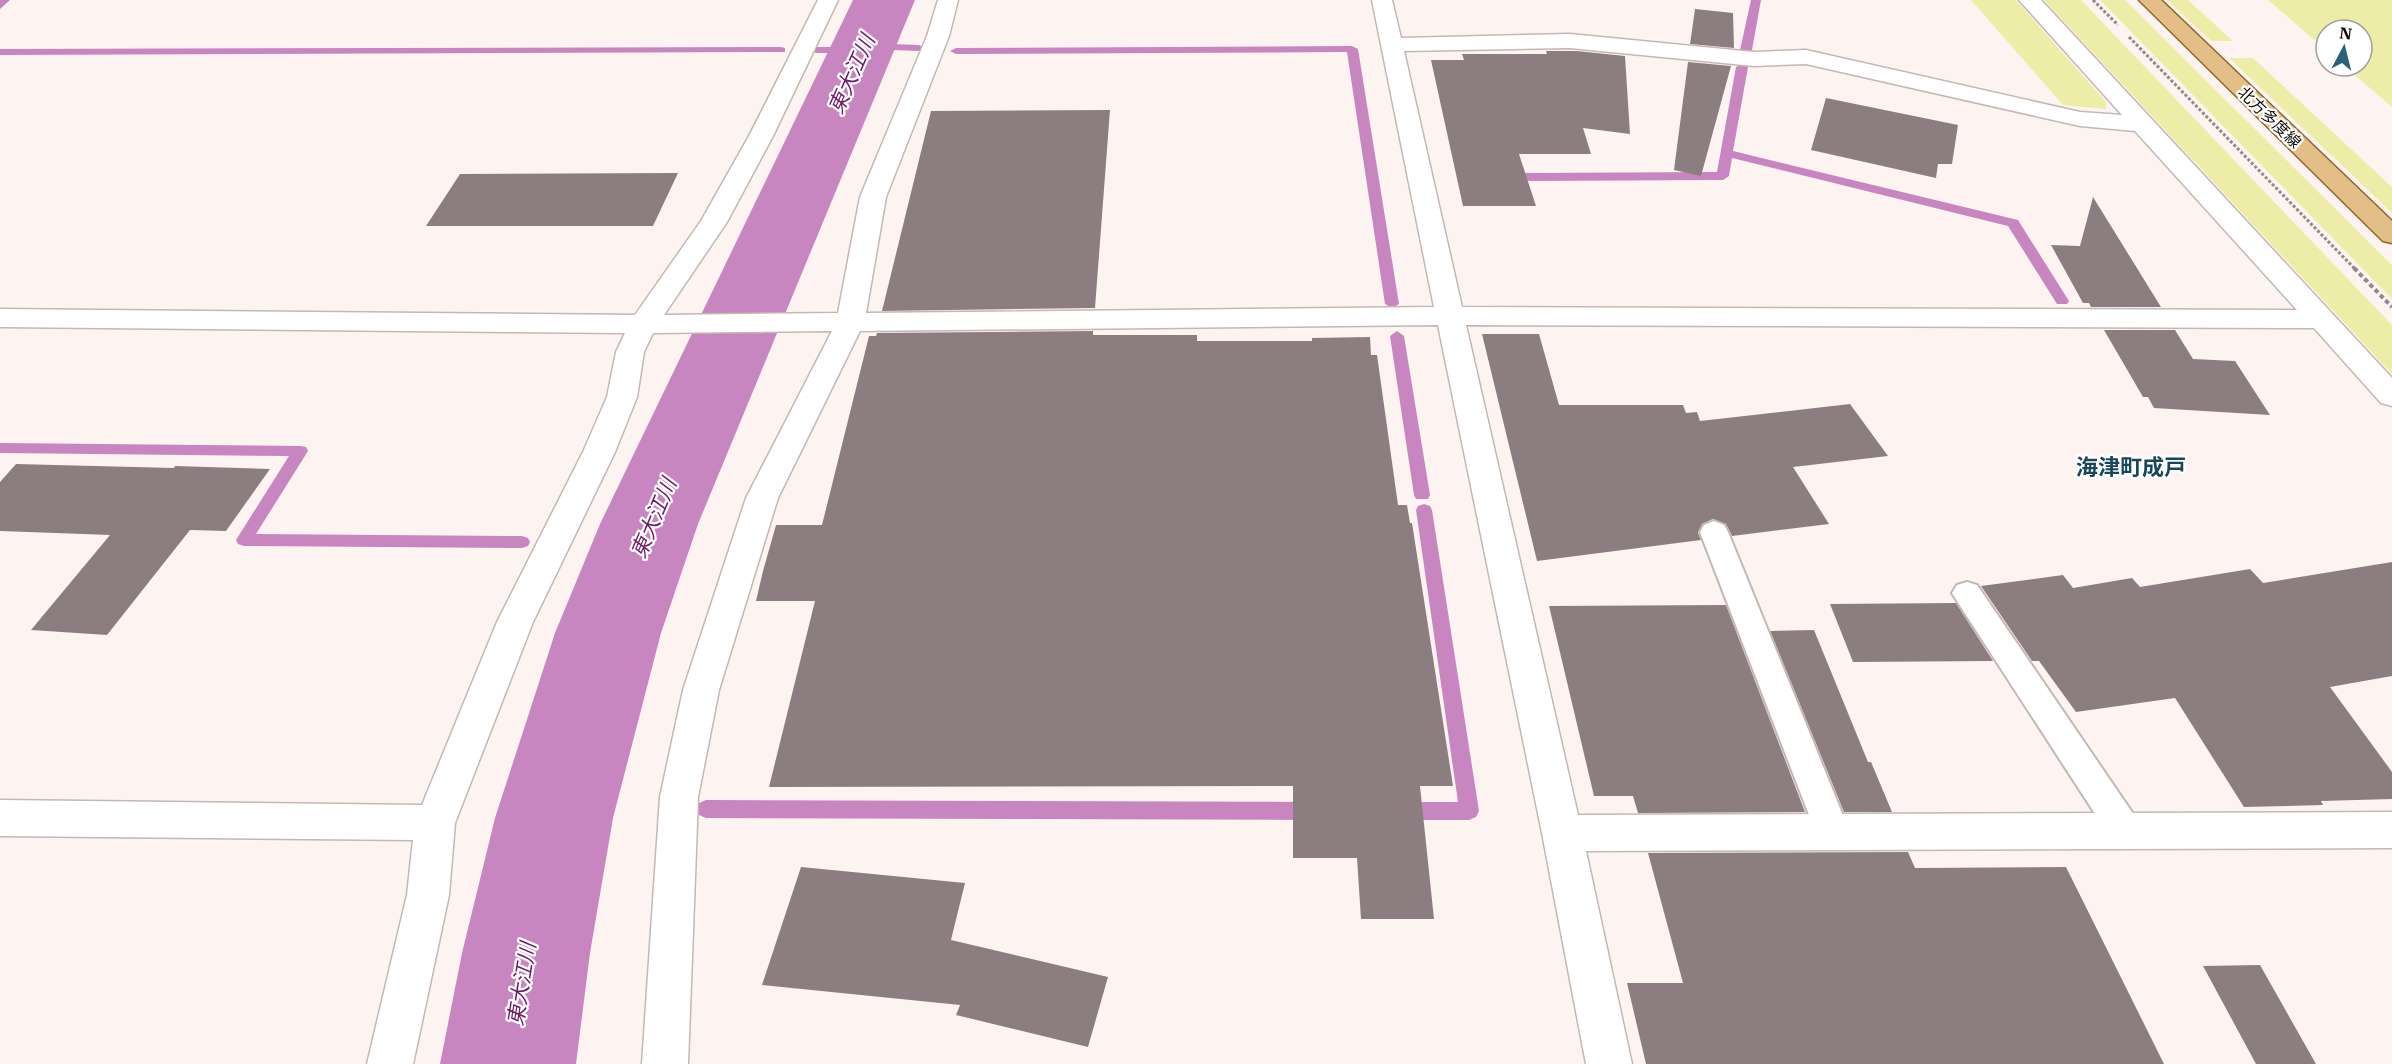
<svg xmlns="http://www.w3.org/2000/svg" width="2392" height="1064" font-family="'IBM Plex Serif','Noto Sans JP',serif">
<style>
.green{fill:#eeeda8}
.lines{fill:none;stroke-linecap:round;stroke-linejoin:round}
.stream{fill:#c886c0;fill-rule:evenodd}
.river{fill:#c886c0;fill-rule:evenodd}
.building{fill:#8c7e80}
.service-casing{stroke:#c5b7b2;stroke-width:4}
.minor-casing{stroke:#c5b7b2;stroke-width:3}
.primary-casing{stroke:#8e6528;stroke-width:3}
.path-far1{stroke:#928a88;stroke-width:3;stroke-dasharray:3 2;stroke-linecap:butt}
.path{stroke:#928a88;stroke-width:4;stroke-dasharray:4.5 3;stroke-linecap:butt}
.service{fill:#fff;fill-rule:evenodd}
.minor{fill:#fff;fill-rule:evenodd}
.primary{fill:#e3bf87;fill-rule:evenodd}
.labels{text-anchor:middle;dominant-baseline:central;stroke-width:4.5;stroke-linejoin:round;paint-order:stroke}
.far-street-label{font-size:16px;fill:#130e0c;stroke:#fff}
.water-label{font-size:21px;font-style:italic;fill:#6c1d67;stroke:#fff}
.quarter-label{font-size:22px;font-weight:bold;fill:#17475a;stroke:#fff}
</style>
<rect width="100%" height="100%" fill="#fdf4f1"/>
<path class="green" d="M1971 0H2016L2106 102V109L2063 105Z
M2044 0H2081L2392 325V374Z
M2100 0H2125L2392 265V299Z
M2167 0H2188L2233 41H2211Z
M2268 0H2392V107L2344 66H2362V30H2326V50Z
M2229 58H2253L2392 187V213Z"/>
<g class="lines">
<path class="stream" d="M0 0H10L0 9Z
M1751 0H1761L1752 50 1746 53 1740 50Z
M864 43 919 45 925 48 919 51 867 49 862 53H816L810 50 816 47H859Z
M1352 46 1358 49 1399 304 1392 308 1385 304 1347 52 956 54 950 51 956 48Z
M781 47 785 48V52L0 55V49Z
M1742 64 1748 67 1733 151 2018 220 2069 301 2067 304H2057L2008 226 1732 158 1729 176 1723 180 1505 181 1499 177 1505 173 1717 172 1736 67Z
M1397 331 1404 336 1430 495 1428 499H1416L1414 495 1390 336Z
M0 443 300 446 306 447 308 451 256 534 522 536 528 538 530 542 528 546 522 548 244 546 238 544 236 540 289 456 0 453Z
M1424 504 1430 506 1432 510 1479 811 1476 817 1469 820H1400L1393 817 1390 811 1393 805 1400 802H1458L1416 510 1418 506Z
M706 800 1314 802 1321 805 1324 811 1321 817 1314 820 706 818 699 815 696 809 699 803Z"/>
<path class="river" d="M853 0H915L698 524 661 633 613 818 590 953 576 1064H440L462 953 495 818 555 633 600 524Z"/>
</g>
<path class="building" d="M1695 9 1733 13 1734 48 1690 44Z
M1546 51H1577L1625 56 1630 134 1583 128 1591 154H1519L1536 206H1463L1431 60H1464L1462 54H1547Z
M1688 62 1731 66 1701 176 1674 170Z
M1826 98 1958 125 1952 164H1938L1936 178 1811 150Z
M1110 110 1095 308 882 311 931 111Z
M678 173 653 226H426L460 174Z
M2093 197 2161 307H2091L2089 303H2083L2051 245 2080 246Z
M2104 330H2175L2193 359 2235 361 2270 415 2154 408 2148 397H2143Z
M1093 331V335H1197V341H1312V338L1370 337 1371 355H1377L1398 505H1407L1410 523H1412L1453 786H1420L1434 919H1361L1357 858H1293V786L769 787 815 601H756L763 571 776 525H822L869 336H876L877 333Z
M1482 334H1539L1559 405H1683L1686 413 1697 412 1700 421 1850 404 1888 456 1793 467 1829 524 1732 536 1726 524 1713 519 1702 524 1698 533 1701 540 1537 561Z
M16 464 174 468 175 466 270 469 226 531 190 530 107 635 31 630 110 535 0 531V482Z
M2392 562V676L2330 687 2392 772V799L2321 801 2323 805 2244 807 2175 698 2076 712 2039 661H2032L1981 586 2063 575 2073 588 2132 578 2140 587 2250 569 2263 583Z
M1956 603 1993 661 1853 662 1830 604Z
M1726 605 1805 812 1638 813 1633 796H1594L1549 606Z
M1814 630 1868 762H1871L1892 812H1844L1770 631Z
M1908 852 1915 868 2066 867 2164 1064H1646L1627 983H1683L1648 853Z
M801 867 965 883 951 940 1108 977 1088 1047 956 1015 960 1005 762 985Z
M2260 965 2316 1064H2256L2203 966Z"/>
<g class="lines">
<g class="service-casing">
<path id="service" d="M1714 521 1724 525 1728 532 1850 833 1845 844 1833 848 1821 844 1816 833 1700 532 1704 525Z
M1967 582 1977 585 2138 821 2143 832 2138 843 2126 847 2114 843 1957 601 1952 593 1957 585Z"/>
</g>
<g class="minor-casing">
<path id="minor" d="M818 0H838L773 136 727 222 664 315 838 313 860 197 927 36 938 0H958L949 36 886 197 866 313 1434 307 1372 0H1392L1401 38 1570 34 1754 52 1806 50 2080 112 2122 115 2019 0H2041L2392 378V406L2381 403 2314 328 1466 325 1578 815 2392 812V848L1586 851 1632 1064H1586L1542 833 1438 325 860 331 778 498 719 690 698 797 688 1064H642L660 797 683 690 746 498 832 331 653 333 644 352 637 397 615 452 533 622 455 823 449 895 413 1064H367L407 895 413 840 0 836V800L422 805 497 622 583 452 607 397 616 352 625 333 0 327V309L635 315 701 221 749 136ZM1570 48 1754 66 1806 64 2080 126 2135 131 2297 310 1462 307 1404 51Z"/>
</g>
<g class="primary-casing">
<path id="primary" d="M2139 0H2161L2392 221V243L2383 241Z"/>
</g>
<path class="path-far1" d="M2093 0 2118 25
M2129 37 2356 270"/>
<path class="path" d="M2354 268 2392 307"/>
<use href="#service" class="service"/>
<use href="#minor" class="minor"/>
<use href="#primary" class="primary"/>
</g>
<g class="labels">
<g class="far-street-label">
<text transform="translate(2270 117) rotate(44)">北方多度線</text>
</g>
<g class="water-label">
<text transform="translate(851 74) rotate(-66)">東大江川</text>
<text transform="translate(653 518) rotate(-67)">東大江川</text>
<text transform="translate(521 984) rotate(-81)">東大江川</text>
</g>
<g class="quarter-label">
<text x="2131" y="466">海津町成戸</text>
</g>
</g>
<g transform="translate(2344 48) rotate(7)"><circle r="28" fill="#ffffff" stroke="#a19f9e" stroke-width="1.5"/>
<path d="M0-4.5L10 22L0 15L-10 22Z" fill="#28637b"/>
<text y="-9" font-size="16" font-weight="bold" text-anchor="middle" fill="#130e0c">N</text>
</g>
</svg>
